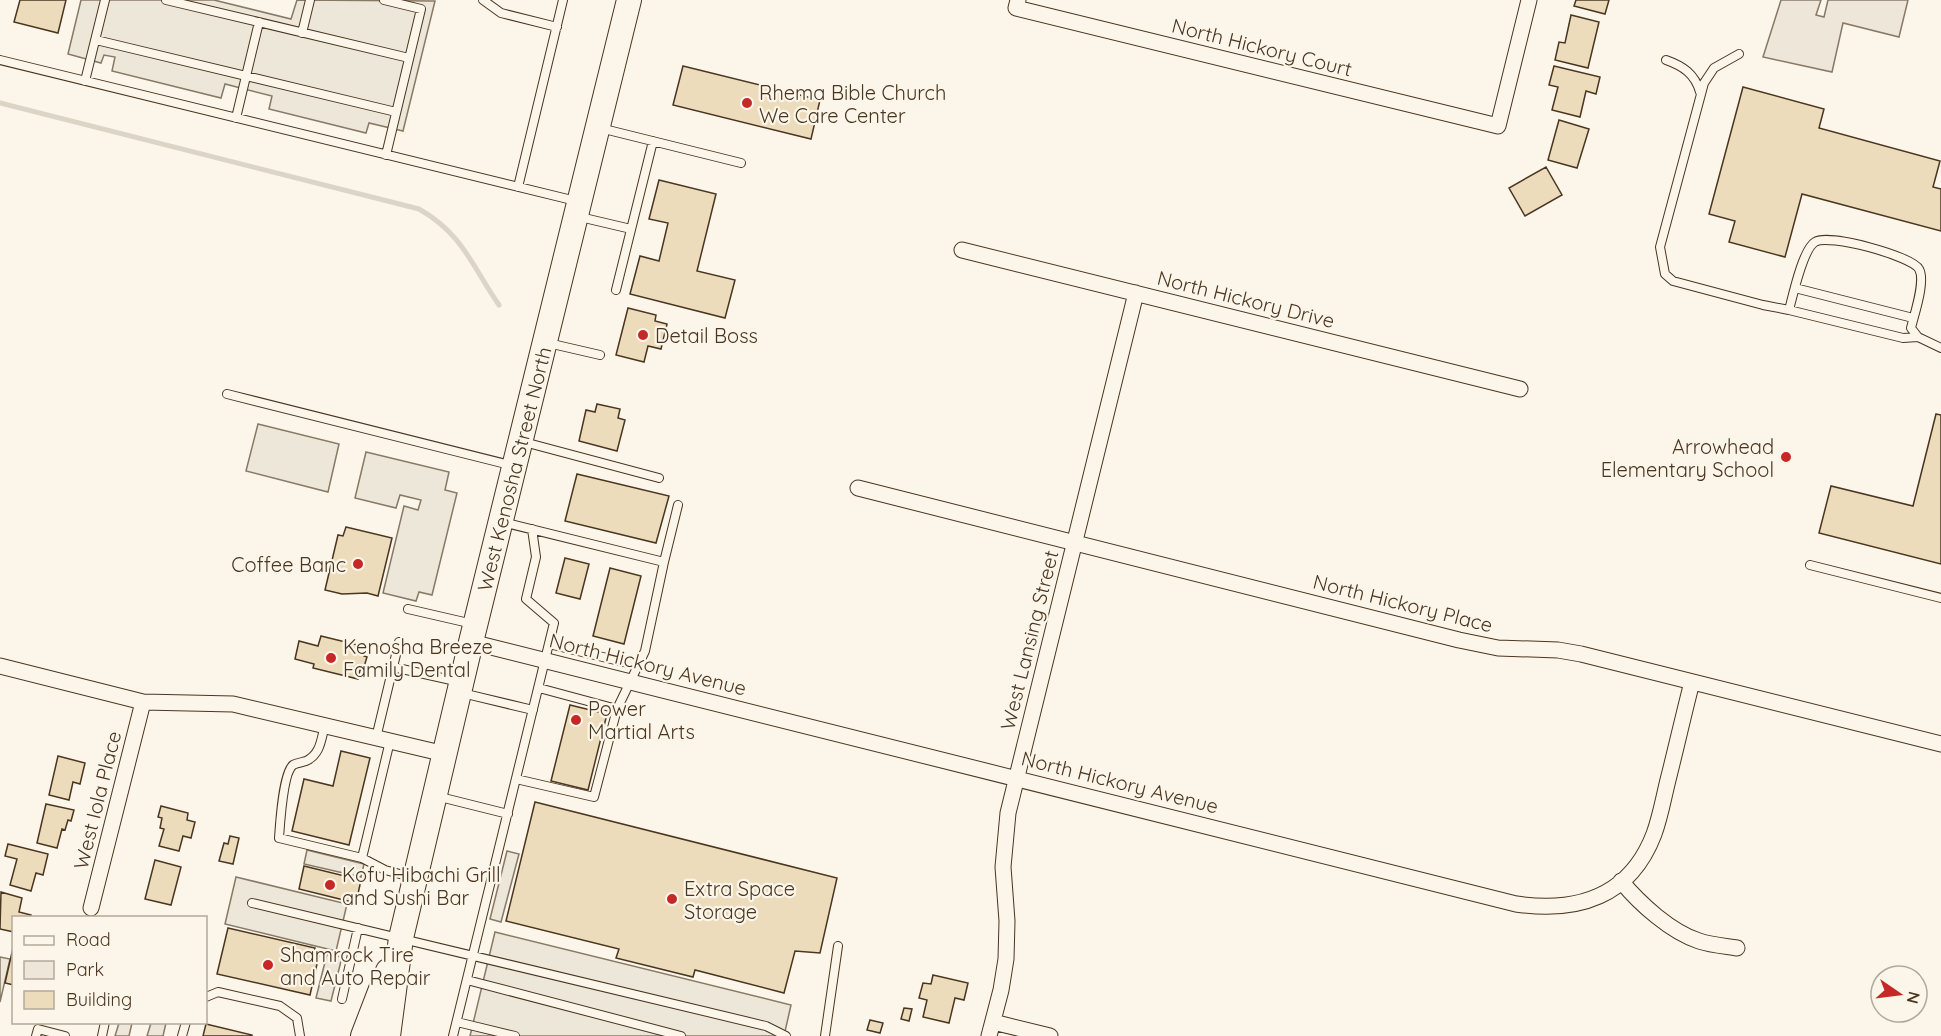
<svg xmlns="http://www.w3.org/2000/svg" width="1941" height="1036" font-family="Quicksand,sans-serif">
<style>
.green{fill:#ede6d9;stroke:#887966;stroke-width:1.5}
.parking{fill:#ede7d9;stroke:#887966;stroke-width:1.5}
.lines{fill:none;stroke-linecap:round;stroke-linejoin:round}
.stream{stroke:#dcd4c6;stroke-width:5}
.building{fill:#ecdcbc;stroke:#4a3520;stroke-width:1.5}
.service-casing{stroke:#4a3520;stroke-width:10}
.minor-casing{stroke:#4a3520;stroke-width:17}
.primary-casing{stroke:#4a3520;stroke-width:26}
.service{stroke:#fbf6e9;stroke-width:8}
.minor{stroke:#fbf6e9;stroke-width:15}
.primary{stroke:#fbf6e9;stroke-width:24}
.poi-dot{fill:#c62828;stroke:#fbf6e9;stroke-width:2}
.labels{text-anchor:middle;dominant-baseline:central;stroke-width:4.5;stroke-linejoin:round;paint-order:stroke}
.street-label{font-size:20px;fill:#4a3520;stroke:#fbf6e9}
.poi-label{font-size:20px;fill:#4a3520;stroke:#fbf6e9;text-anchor:start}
</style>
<rect width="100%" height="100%" fill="#fbf6e9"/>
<path class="green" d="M1781 0H1821L1816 15 1824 17 1828 0H1908L1899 37 1843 23 1832 72 1763 57Z"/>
<path class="parking" d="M81 0H214L291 19 297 0 435 1 403 131 369 123 366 133 269 109 272 96 225 84 221 98 112 71 115 57 104 55 101 63 68 54Z
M258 424 339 444 328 492 246 471Z
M366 452 449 472 445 490 457 493 432 595 419 592 416 601 383 593 404 506 418 510 421 500 400 495 396 508 355 498Z
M307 850 364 864 361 877 304 864Z
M507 851 519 854 501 922 490 919Z
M236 877 347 904 336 951 225 924Z
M495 932 791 1005 784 1036H470Z
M327 954 342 957 331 1001 316 998Z
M0 957 10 959 0 1002Z
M119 1023H132L129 1036H115Z
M151 1023H166L163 1036H147Z"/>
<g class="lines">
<path class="stream" d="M0 103 419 209C463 234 472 266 499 305"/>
</g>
<path class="building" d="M20 0H66L58 33 14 22Z
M1576 0H1609L1605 14 1574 6Z
M1571 15 1599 22 1588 68 1555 60 1559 42 1565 43Z
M683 66 820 100 811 139 673 105Z
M1554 66 1600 77 1596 94 1586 91 1580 117 1552 110 1558 87 1549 85Z
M1743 87 1824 109 1819 128 1940 161 1933 187 1941 189V231L1802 194 1785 257 1729 242 1735 221 1709 214Z
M1559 120 1589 129 1577 168 1548 160Z
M1546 167 1562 195 1525 216 1509 188Z
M659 180 716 194 697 271 735 280 725 318 630 294 640 256 659 261 668 223 649 219Z
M628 308 656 315 655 321 667 324 661 349 648 346 644 362 616 355Z
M597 404 620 409 618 418 625 420 617 451 579 441 586 410 595 412Z
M1936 414 1941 415V564L1819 533 1831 486 1913 506Z
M577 474 669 496 656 543 565 521Z
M346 527 392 538 378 596 367 593 342 594 325 590 338 535 343 536Z
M565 558 589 564 580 599 556 593Z
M610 568 641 576 624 644 593 636Z
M321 636 366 647 364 656 367 657 363 670H360L358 679 313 668 314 664 295 659 299 641 318 646Z
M570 705 607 714 588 790 551 781Z
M341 751 370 758 349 845 292 831 304 779 333 786Z
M58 756 85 763 80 784 73 782 69 800 49 795Z
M535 802 837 878 820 953 795 951 784 993 695 970 693 977 616 958 619 949 506 921Z
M46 804 74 810 71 821 68 820 65 830 62 829 57 848 37 843Z
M161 806 188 813 187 820 195 822 191 838 183 836 179 851 159 846 164 829 160 828 162 818 158 817Z
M230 836 239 838 233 864 219 861 224 843 228 844Z
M8 844 48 854 43 875 36 873 31 891 10 885 17 859 5 856Z
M155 860 181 867 171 905 145 899Z
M304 866 361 880 356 903 299 889Z
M1 892 22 898 19 912 31 915 30 918H14V932L0 929Z
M228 928 315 948 313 954 319 955 310 995 217 974Z
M13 948H14V985L5 983Z
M933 975 968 983 964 1000 955 998 949 1023 923 1017 927 1000 919 998 923 983 931 984Z
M904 1008 912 1009 909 1021 901 1019Z
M870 1020 883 1023 880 1033 867 1030Z
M206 1024 252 1035V1036H203Z"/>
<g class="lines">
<g class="service-casing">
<path id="service" d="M166 0 409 58
M384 0 421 9 386 155
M483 0 501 13 557 27
M302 33 310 0
M96 40 396 112
M1739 54 1714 68 1704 83 1660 247 1665 274 1673 281 1763 305 1789 310C1793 295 1803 249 1815 242 1828 233 1912 256 1919 269 1926 281 1914 315 1911 328L1918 337 1941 348
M0 60 576 201
M1666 60C1683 66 1695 74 1700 92
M85 81 105 0
M236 118 259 22
M600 128 741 163
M518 187 563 0
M580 217 631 229
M1795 288 1913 318
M616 290 653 141
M1789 310 1903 338 1918 337
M548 343 600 355
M227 394 510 465
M524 442 659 478
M502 522 664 562
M1810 565 1941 598
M408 609 473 624
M549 644 640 666
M393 667 460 682
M539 688 617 709
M462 693 533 710
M325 725C321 739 321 754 306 761 303 762 296 763 293 765 283 773 280 824 279 838L362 858 385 870 411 877
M376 738 399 642
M516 779 594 797 617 709 645 651 664 562 678 505
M436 796 508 814
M362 858 390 741
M252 903 766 1026 786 1036
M467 980 681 1036
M206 997 218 992 280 1006 297 1018 300 1036
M342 999 358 928
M457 1022 515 1036
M36 1036 38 1029 65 1036
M102 1036 105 1022
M182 1036 186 1022
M453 1036 554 623 526 599 536 557 532 529
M825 1036 838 946"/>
</g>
<g class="minor-casing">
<path id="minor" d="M1018 0 1016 8 1498 126 1529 0
M962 250 1520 389
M858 488 1459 640 1498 648 1558 650 1581 654 1941 744
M471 642 1516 904C1578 913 1630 897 1654 834 1661 815 1664 795 1669 776 1677 744 1684 713 1692 682
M0 666 143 702 233 704 445 754
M1621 881C1640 904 1671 932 1699 941 1711 945 1724 946 1737 948
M91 908 143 702
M993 1022 1050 1036
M989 1036 1001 990 1006 959 1007 921 1003 867 1008 813 1136 293"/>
</g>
<g class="primary-casing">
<path id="primary" d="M363 1036 388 971
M388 1036 401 938 471 642 629 0"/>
</g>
<use href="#service" class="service"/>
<use href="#minor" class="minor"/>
<use href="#primary" class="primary"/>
</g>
<g class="poi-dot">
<circle cx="747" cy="103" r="6"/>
<circle cx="643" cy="335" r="6"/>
<circle cx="1786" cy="457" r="6"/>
<circle cx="358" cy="564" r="6"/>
<circle cx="331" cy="658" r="6"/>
<circle cx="576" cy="720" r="6"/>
<circle cx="330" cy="885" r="6"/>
<circle cx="672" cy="899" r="6"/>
<circle cx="268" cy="965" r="6"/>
</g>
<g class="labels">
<g class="street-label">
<text transform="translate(1262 47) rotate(14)">North Hickory Court</text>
<text transform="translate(1246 299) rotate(14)">North Hickory Drive</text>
<text transform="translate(514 469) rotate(-76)">West Kenosha Street North</text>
<text transform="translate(1403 603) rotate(14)">North Hickory Place</text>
<text transform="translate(1029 640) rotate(-76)">West Lansing Street</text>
<text transform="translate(648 664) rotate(14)">North Hickory Avenue</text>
<text transform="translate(1120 782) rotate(14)">North Hickory Avenue</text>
<text transform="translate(97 800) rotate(-76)">West Iola Place</text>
</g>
<g class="poi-label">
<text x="759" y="92">Rhema Bible Church<tspan x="759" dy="23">We Care Center</tspan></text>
<text x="655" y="335">Detail Boss</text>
<text x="1774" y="446" text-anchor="end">Arrowhead<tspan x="1774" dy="23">Elementary School</tspan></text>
<text x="346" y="564" text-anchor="end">Coffee Banc</text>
<text x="343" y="646">Kenosha Breeze<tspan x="343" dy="23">Family Dental</tspan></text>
<text x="588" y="708">Power<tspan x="588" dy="23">Martial Arts</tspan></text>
<text x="342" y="874">Kofu Hibachi Grill<tspan x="342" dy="23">and Sushi Bar</tspan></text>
<text x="684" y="888">Extra Space<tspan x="684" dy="23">Storage</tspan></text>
<text x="280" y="954">Shamrock Tire<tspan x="280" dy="23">and Auto Repair</tspan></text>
</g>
</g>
<rect x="12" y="916" width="195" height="108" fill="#fbf6e9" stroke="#b4a999" stroke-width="1.5"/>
<rect x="24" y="936" width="30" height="9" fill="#fbf6e9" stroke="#b4a999" stroke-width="1.5"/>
<text x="66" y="946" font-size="18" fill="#4a3520">Road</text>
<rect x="24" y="961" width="30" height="18" fill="#ede6d9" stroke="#b4a999" stroke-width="1.5"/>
<text x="66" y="976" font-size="18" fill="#4a3520">Park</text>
<rect x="24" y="991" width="30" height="18" fill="#ecdcbc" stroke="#b4a999" stroke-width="1.5"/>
<text x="66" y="1006" font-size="18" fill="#4a3520">Building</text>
<g transform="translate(1899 994) rotate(104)"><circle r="28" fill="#fbf6e9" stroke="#b4a999" stroke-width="1.5"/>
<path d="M0-4.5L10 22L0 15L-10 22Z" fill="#c62828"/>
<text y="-9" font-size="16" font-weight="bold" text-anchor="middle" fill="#4a3520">N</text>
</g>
</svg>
